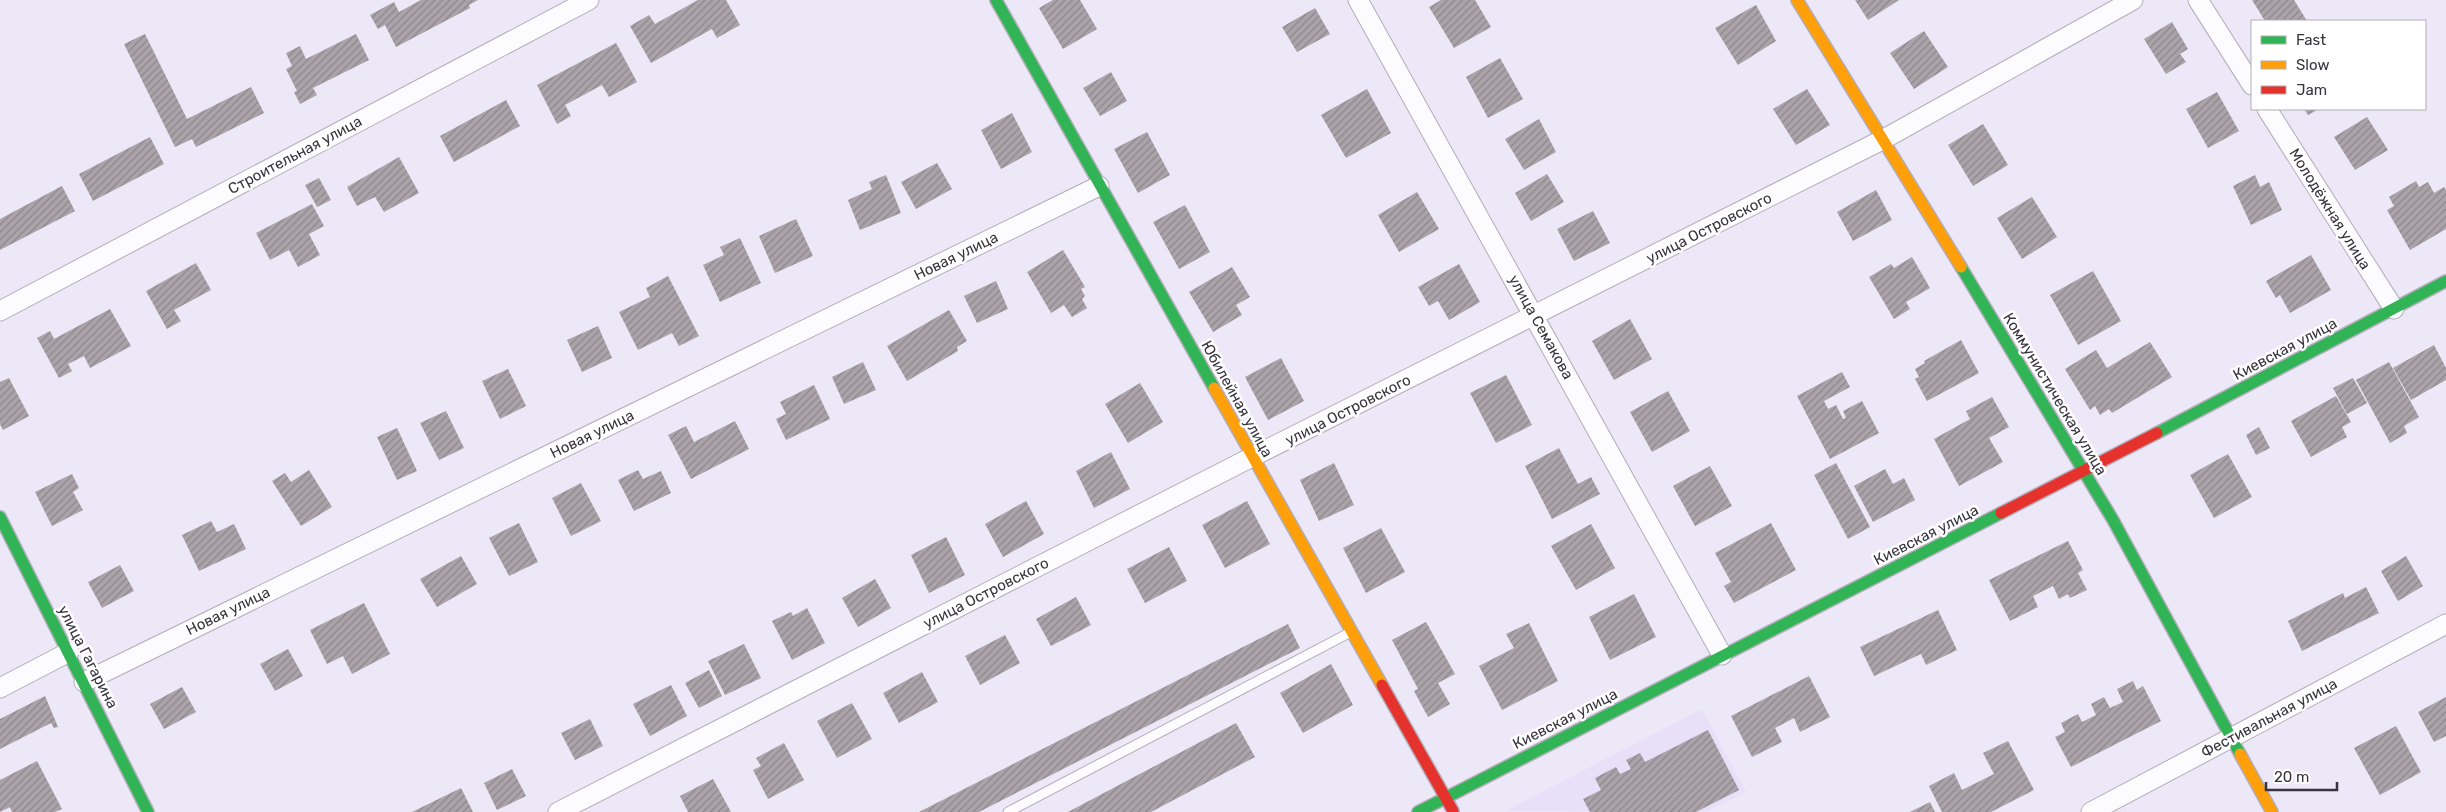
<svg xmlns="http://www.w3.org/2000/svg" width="2446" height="812" font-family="Rubik,sans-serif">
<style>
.built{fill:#e8dff8}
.building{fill:url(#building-hatch)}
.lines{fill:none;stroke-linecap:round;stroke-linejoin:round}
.lane-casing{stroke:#b2adb9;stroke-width:11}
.street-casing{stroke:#b2adb9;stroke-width:21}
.fast-casing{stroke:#b2adb9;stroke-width:14}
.slow-casing{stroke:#b2adb9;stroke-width:14}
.jam-casing{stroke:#b2adb9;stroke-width:14}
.lane{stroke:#fcfcfe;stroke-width:9}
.street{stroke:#fcfcfe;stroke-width:19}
.fast{stroke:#30b455;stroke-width:11}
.slow{stroke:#ff9f0a;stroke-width:11}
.jam{stroke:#e5322d;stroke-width:11}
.labels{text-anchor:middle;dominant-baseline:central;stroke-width:5;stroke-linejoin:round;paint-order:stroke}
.street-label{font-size:15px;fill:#37343e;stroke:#fff}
</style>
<defs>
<pattern id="building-hatch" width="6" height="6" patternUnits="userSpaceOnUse" patternTransform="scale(1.25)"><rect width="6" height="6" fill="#aba3a9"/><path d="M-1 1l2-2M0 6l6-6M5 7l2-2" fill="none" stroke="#8c868b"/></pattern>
</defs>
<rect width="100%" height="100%" fill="#ede8f7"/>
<path class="built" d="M1702 709 1746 792 1705 812 1505 811Z"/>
<path class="building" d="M421 0H478L469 5 470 8 396 47 385 25 378 29 370 15 394 2 399 12Z
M698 0H726L740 25 717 38 712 29 651 63 630 26 649 15 655 24Z
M1053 0H1080L1097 29 1063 49 1039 8Z
M1441 0H1475L1491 27 1454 48 1429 7Z
M1855 0H1899L1868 20Z
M2252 0H2294L2307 21H2265Z
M1756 5 1776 41 1738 65 1715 28Z
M1315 8 1330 34 1297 52 1282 27Z
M2172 22 2188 49 2180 54 2186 62 2166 74 2144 39Z
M1924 31 1948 67 1914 89 1890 53Z
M145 34 187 119 251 87 264 113 196 147 192 139 175 147 124 44Z
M356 34 369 60 313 88 317 95 300 104 294 92 297 91 286 69 292 66 286 53 300 46 306 59Z
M616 43 637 82 609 97 602 85 565 105 571 116 557 124 537 85Z
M1500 58 1523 99 1488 118 1466 77Z
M1111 72 1127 101 1100 116 1083 88Z
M1367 89 1391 133 1346 158 1321 115Z
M1807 89 1830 125 1796 145 1773 109Z
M2217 92 2239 131 2208 148 2186 109Z
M506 100 520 126 454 162 440 136Z
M2304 109H2319L2308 115Z
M1012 113 1032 152 1001 169 981 130Z
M2367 117 2388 150 2355 170 2334 137Z
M1539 119 1556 152 1524 170 1505 139Z
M1983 124 2008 165 1973 186 1948 145Z
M1147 132 1170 175 1138 193 1114 149Z
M150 137 164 164 93 201 79 174Z
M399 157 419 193 384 212 375 197 357 206 347 187Z
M937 163 952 189 916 209 901 182Z
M1547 174 1564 202 1531 221 1515 193Z
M886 175 901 213 860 230 848 200 872 189 869 182Z
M2255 175 2260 187 2269 182 2282 210 2251 225 2233 186Z
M319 178 331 200 317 207 305 185Z
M2416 181 2419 187 2428 182 2434 193 2444 187 2446 190V229L2410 250 2387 210 2394 206 2389 197Z
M62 186 75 211 0 250V219Z
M1876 190 1892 220 1853 241 1837 212Z
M1417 192 1439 229 1399 252 1378 215Z
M2032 197 2057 237 2022 259 1997 218Z
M312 204 324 226 309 234 320 255 298 267 289 250 270 260 256 233Z
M1185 205 1210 252 1179 269 1153 222Z
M1593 211 1610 243 1574 261 1557 229Z
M796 219 813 256 775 273 759 236Z
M740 238 761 283 720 302 703 265 724 255 720 247Z
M1063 250 1085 287 1081 289 1085 296 1082 299 1087 308 1072 317 1064 305 1051 313 1027 272Z
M2311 255 2331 290 2290 313 2280 295 2276 298 2266 281Z
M1912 257 1930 288 1906 302 1910 309 1894 319 1869 277 1891 264 1894 268Z
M196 263 211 290 174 310 181 321 167 329 146 291Z
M1459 264 1480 302 1449 320 1438 301 1429 306 1418 287Z
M1232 267 1250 297 1236 305 1242 315 1213 332 1189 292Z
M2093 271 2121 321 2078 345 2050 295Z
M668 276 699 336 679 346 672 333 638 350 619 312 650 297 646 288Z
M996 281 1008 309 977 323 964 296Z
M110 309 131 346 90 368 84 356 68 364 72 371 59 378 37 338 50 331 54 339Z
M949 310 967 341 957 347 958 351 907 381 887 346Z
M1630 319 1652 359 1614 380 1592 341Z
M598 326 612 358 582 372 567 340Z
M1961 340 1979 373 1927 401 1915 379 1919 377 1915 369 1925 363 1924 361Z
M2150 342 2172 377 2112 413 2109 409 2100 415 2095 406 2090 410 2065 369 2096 350 2107 368Z
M2434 345 2446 368V380L2411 400 2393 368Z
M1281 358 1304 401 1268 420 1245 377Z
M863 362 876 390 844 404 832 377Z
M2389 362 2419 417 2404 426 2407 433 2390 443 2356 380Z
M508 369 526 406 500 419 482 381Z
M1842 372 1850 387 1824 401 1828 409 1836 405 1843 419 1846 418 1843 411 1862 401 1879 433 1830 459 1797 396Z
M1506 375 1532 425 1496 443 1470 393Z
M9 378 29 416 3 430 0 424V382Z
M2353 378 2367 403 2347 414 2333 388Z
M1140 383 1163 422 1128 443 1105 404Z
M814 385 830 419 786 440 776 419 786 414 780 402Z
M1668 391 1690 431 1652 452 1630 412Z
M2336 396 2351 422 2342 427 2347 437 2311 457 2291 421Z
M1992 397 2009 427 1989 438 2003 462 1959 486 1934 439 1970 419 1966 411Z
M446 411 464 448 439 460 420 423Z
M735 421 749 449 691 479 668 435 686 426 694 442Z
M2259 427 2270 448 2256 455 2246 435Z
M397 428 417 471 397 480 377 437Z
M1559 448 1578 484 1591 477 1600 494 1552 519 1525 466Z
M1111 452 1130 489 1094 508 1076 471Z
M2228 454 2252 497 2214 518 2190 475Z
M1334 463 1354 505 1319 521 1300 480Z
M1836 463 1870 527 1848 539 1814 475Z
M1710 466 1732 506 1695 526 1673 486Z
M1885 469 1893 484 1904 478 1915 500 1873 522 1854 486Z
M309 470 332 507 301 526 272 481 285 473 291 482Z
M638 470 643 479 661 471 671 493 634 511 618 480Z
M72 474 79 488 73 492 83 510 52 526 35 492Z
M581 483 601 521 571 536 552 498Z
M1026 501 1044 534 1003 557 985 524Z
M1247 501 1270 544 1225 568 1202 525Z
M211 521 217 532 234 524 246 549 199 571 182 535Z
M519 523 538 562 509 576 489 538Z
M1771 523 1796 570 1734 603 1724 586 1731 582 1715 553Z
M1591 524 1615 568 1576 590 1551 546Z
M1381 528 1405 572 1366 593 1343 548Z
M946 537 965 575 929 593 911 555Z
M2068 541 2083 570 2078 573 2087 590 2070 598 2068 594 2059 599 2053 586 2033 596 2038 607 2010 621 1989 580Z
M1169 547 1187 581 1145 603 1127 569Z
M461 556 477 584 437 607 420 579Z
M2406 556 2423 586 2398 601 2381 571Z
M120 565 134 591 102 608 88 582Z
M875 579 891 608 858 627 842 598Z
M2366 587 2379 613 2302 651 2288 621 2343 593 2345 598Z
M1634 594 1656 637 1610 660 1589 617Z
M1076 597 1091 625 1051 646 1036 619Z
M364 603 390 654 352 674 343 656 327 664 310 630Z
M807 608 825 643 792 660 772 621 791 612 793 616Z
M1938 610 1957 650 1926 665 1921 654 1874 676 1860 647Z
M1426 622 1455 674 1438 683 1450 704 1428 717 1414 691 1418 689 1392 640Z
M1529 623 1558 681 1502 710 1479 666 1514 648 1506 634Z
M1288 624 1300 648 979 812H919Z
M1005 635 1020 663 980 685 965 656Z
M744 644 761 678 725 695 708 661Z
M288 649 303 676 275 691 260 664Z
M1331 664 1353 705 1303 733 1280 693Z
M709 670 722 696 699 708 685 683Z
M922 672 938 702 899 723 883 693Z
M1809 676 1830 717 1800 732 1794 718 1775 728 1782 742 1752 757 1731 716Z
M2133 681 2137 690 2143 686 2161 721 2071 767 2055 737 2065 732 2061 723 2078 714 2082 722 2096 715 2091 704 2104 697 2110 708 2123 702 2117 689Z
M671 685 687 716 650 736 633 704Z
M182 687 196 712 164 729 150 704Z
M45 696 58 727 54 728 51 723 0 749V719Z
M2446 697V736L2434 742 2418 712Z
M852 703 872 739 837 758 817 721Z
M590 719 603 746 575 760 561 733Z
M1236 723 1255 757 1151 812H1068Z
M2396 726 2421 772 2380 795 2354 748Z
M1708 730 1739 790 1696 812H1590L1583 799 1601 790 1595 778 1616 767 1620 774 1631 769 1626 760 1640 753 1645 762Z
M2008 741 2034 790 1991 812H1942L1929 786 1954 773 1962 790 1994 774 1983 753Z
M784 743 804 780 768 799 753 770 761 766 756 758Z
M37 761 62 809 55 812H12L10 807 0 812V780Z
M512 769 526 796 497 810 484 783Z
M713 779 731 812H688L680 796Z
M461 788 473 812H412Z
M1930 802 1935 812H1910Z"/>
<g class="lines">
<g class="lane-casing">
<path id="lane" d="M1008 812 1349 633"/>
</g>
<g class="street-casing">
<path id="street" d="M1358 0 1722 655
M2198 0 2252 85
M2267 109 2394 309
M0 311 589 0
M84 682 1099 186
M0 688 69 652
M558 812 1252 457 1884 139 2133 0
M2091 812 2446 624"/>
</g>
<g class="fast-casing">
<path id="fast" d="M996 0 1214 388
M1961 267 2113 520 2240 754
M2157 433 2446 281
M0 517 148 812
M1418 812 2001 513"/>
</g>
<g class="slow-casing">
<path id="slow" d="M1797 0 1961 267
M1214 388 1382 685
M2240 754 2272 812"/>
</g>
<g class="jam-casing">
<path id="jam" d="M2001 513 2157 433
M1382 685 1453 811"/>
</g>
<use href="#lane" class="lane"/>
<use href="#street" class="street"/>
<use href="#fast" class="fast"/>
<use href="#slow" class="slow"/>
<use href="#jam" class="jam"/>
</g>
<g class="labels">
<g class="street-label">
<text transform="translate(295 155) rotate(-28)">Строительная улица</text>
<text transform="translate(2330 209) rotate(58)">Молодёжная улица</text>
<text transform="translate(1709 228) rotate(-27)">улица Островского</text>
<text transform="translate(956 256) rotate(-26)">Новая улица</text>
<text transform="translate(1541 327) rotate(61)">улица Семакова</text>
<text transform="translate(2285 349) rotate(-28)">Киевская улица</text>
<text transform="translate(2055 394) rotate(59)">Коммунистическая улица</text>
<text transform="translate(1237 399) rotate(61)">Юбилейная улица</text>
<text transform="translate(1348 410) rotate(-27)">улица Островского</text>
<text transform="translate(592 434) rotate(-26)">Новая улица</text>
<text transform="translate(1926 535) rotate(-27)">Киевская улица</text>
<text transform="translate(986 593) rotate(-27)">улица Островского</text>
<text transform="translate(228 611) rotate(-26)">Новая улица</text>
<text transform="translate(88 657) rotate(63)">улица Гагарина</text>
<text transform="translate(2269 718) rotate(-28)">Фестивальная улица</text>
<text transform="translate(1565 719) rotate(-27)">Киевская улица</text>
</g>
</g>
<rect x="2251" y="20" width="175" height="90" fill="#ffffff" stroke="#afaeb2"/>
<rect x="2261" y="36" width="25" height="8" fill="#30b455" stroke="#afaeb2"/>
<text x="2296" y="45" font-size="15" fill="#37343e">Fast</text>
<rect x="2261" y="61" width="25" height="8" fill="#ff9f0a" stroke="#afaeb2"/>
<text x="2296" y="70" font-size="15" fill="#37343e">Slow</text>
<rect x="2261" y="86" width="25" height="8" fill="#e5322d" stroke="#afaeb2"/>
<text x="2296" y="95" font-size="15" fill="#37343e">Jam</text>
<path d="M2266 782v8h71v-8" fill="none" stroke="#37343e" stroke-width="2.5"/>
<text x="2274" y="782" font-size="15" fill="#37343e" stroke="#ffffff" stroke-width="4" paint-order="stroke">20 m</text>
</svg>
